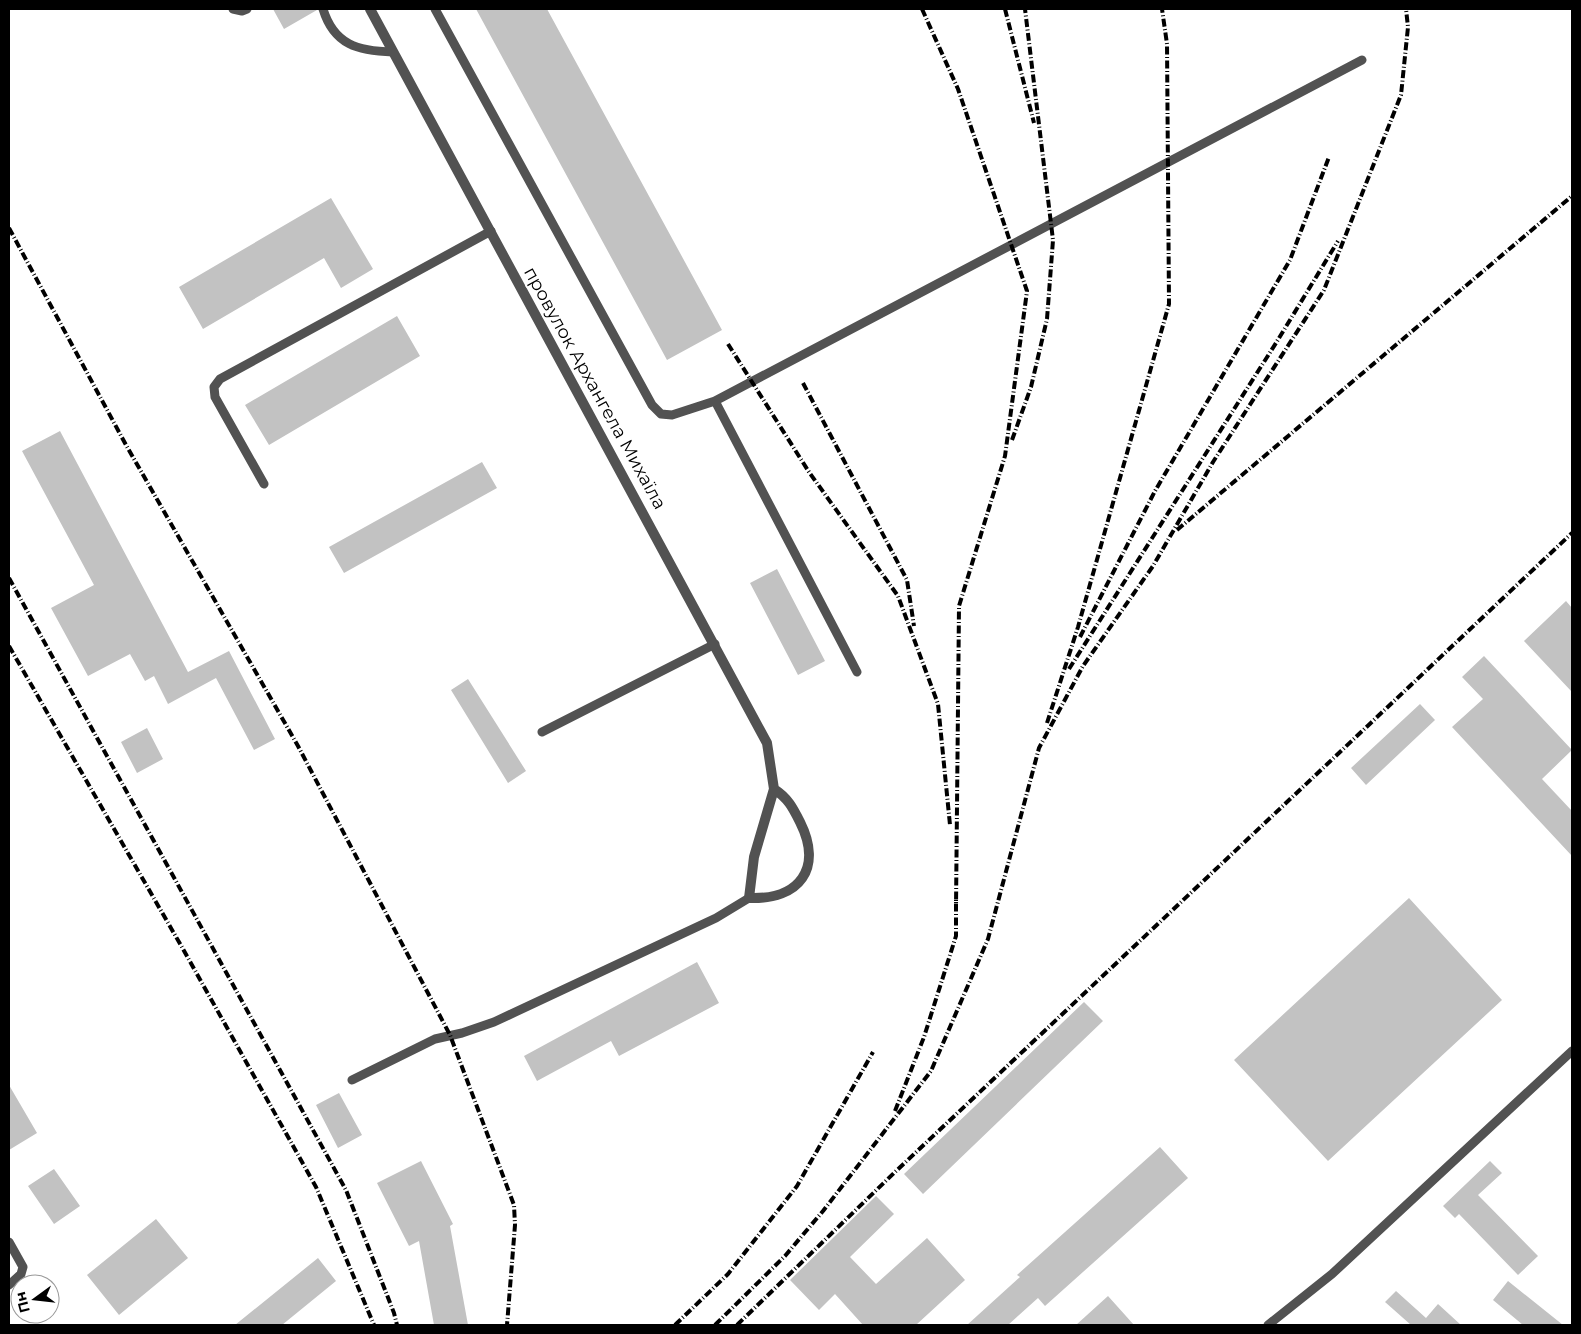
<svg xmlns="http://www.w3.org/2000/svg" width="1581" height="1334" font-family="Montserrat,sans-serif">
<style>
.building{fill:#c2c2c2}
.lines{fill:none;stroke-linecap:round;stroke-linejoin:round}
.lane{stroke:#525252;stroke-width:9}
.street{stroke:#525252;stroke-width:10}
.rail{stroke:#000;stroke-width:4;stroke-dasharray:8 2.5 1 2.5;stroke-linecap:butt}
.labels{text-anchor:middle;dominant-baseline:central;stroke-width:4;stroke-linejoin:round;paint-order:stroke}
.street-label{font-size:18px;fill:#000;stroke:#fff}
</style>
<rect width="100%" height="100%" fill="#fff"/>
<path class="building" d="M273 9H317V10L284 29Z
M476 9H547L722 330 667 360Z
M331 198 373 269 341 288 324 258 203 329 179 287Z
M397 316 420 356 269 445 245 405Z
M60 431 188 672 229 651 275 739 254 750 216 678 168 704 154 676 145 681 130 654 88 676 51 608 94 585 22 451Z
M482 462 497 488 344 573 329 547Z
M777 569 825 661 798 675 750 583Z
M1566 601 1572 608V692L1524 641Z
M1484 656 1572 750 1542 779 1572 811V856L1452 727 1483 699 1462 677Z
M468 679 526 771 508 783 451 690Z
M1420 704 1435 720 1366 785 1351 768Z
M147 728 163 759 137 773 121 742Z
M1409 898 1502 1000 1328 1161 1234 1060Z
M697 962 719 1003 619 1056 611 1041 537 1081 524 1056Z
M1084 1002 1103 1021 923 1194 904 1174Z
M9 1085 37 1133 9 1150Z
M339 1093 362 1135 338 1148 316 1105Z
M1160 1147 1188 1178 1045 1306 1038 1298 1008 1325H967L1020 1277 1017 1275Z
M421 1161 453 1224 450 1226 468 1325H434L419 1241 409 1246 377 1183Z
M1490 1161 1502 1173 1478 1195 1538 1256 1518 1275 1459 1214 1455 1218 1443 1206Z
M54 1169 80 1206 54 1224 28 1186Z
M876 1196 894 1214 850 1257 876 1284 927 1238 965 1280 916 1325H863L835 1294 819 1310 790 1280Z
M156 1219 188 1258 119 1315 87 1275Z
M318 1258 336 1281 282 1325H235Z
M1508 1281 1563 1325H1523L1493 1300Z
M1396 1291 1426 1318 1438 1304 1461 1325H1411L1385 1302Z
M1108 1296 1134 1325H1076Z"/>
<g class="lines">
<path class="lane" d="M233 9 242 11 247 9
M323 9C334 45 358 51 393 52
M435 9 652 405 661 414 672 415 715 401 1362 60
M715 401 857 672
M264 484 215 397 214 387 220 379 491 231
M542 732 715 644
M352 1080 435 1039 462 1033 494 1022 716 918 749 898
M9 1242 23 1267 21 1274 9 1285
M1268 1325 1332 1274 1572 1051"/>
<path class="street" d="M370 9 767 743 774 789 754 857 749 898C800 900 823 868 800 822 793 808 788 798 774 789"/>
<path class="rail" d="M922 9 958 89 1027 291 1005 456 959 606 956 907
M1005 9 1034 123
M9 228 126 445 298 746 450 1035 514 1205 515 1225 507 1325
M728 344 809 472 898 596 938 704 950 825
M803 383 907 580 914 626
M1012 440 1031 387 1047 319 1053 240 1025 9
M1177 530 1572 196
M9 578 346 1190 394 1313 397 1325
M1080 637 1155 491 1290 260 1329 157
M9 646 183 949 316 1187 374 1325
M1069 669 1276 343 1338 241
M1047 723 1078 627 1169 304 1167 44 1162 9
M895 1111 924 1037 956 936V899
M675 1325 728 1274 797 1186 873 1052
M715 1325 785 1256 823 1211 931 1071 988 939 1039 748 1083 666 1153 566 1213 462 1324 290 1401 95 1408 27 1406 9
M737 1325 894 1173 1572 533"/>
</g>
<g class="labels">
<g class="street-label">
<text transform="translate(595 388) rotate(61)">провулок Архангела Михаїла</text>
</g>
</g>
<rect width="1581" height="1334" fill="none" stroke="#000000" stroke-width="20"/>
<g transform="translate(35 1299) rotate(255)"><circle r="24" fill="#ffffff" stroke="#999999"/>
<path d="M0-4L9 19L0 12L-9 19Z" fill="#000000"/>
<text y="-8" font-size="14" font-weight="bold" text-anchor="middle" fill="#000000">Пн</text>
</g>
</svg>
